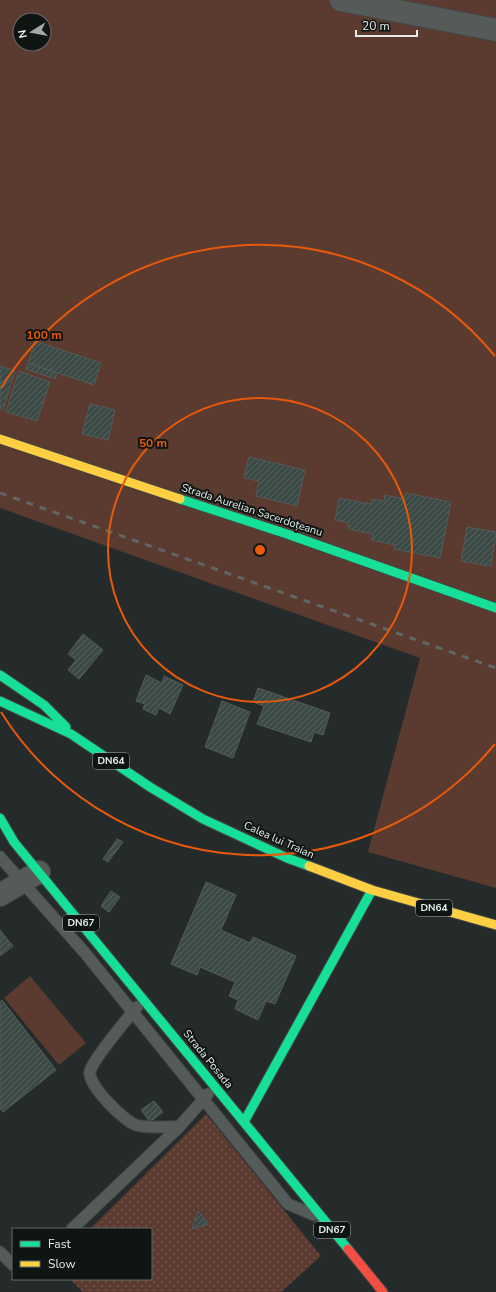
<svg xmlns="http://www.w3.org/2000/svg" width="496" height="1292" font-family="'Nunito Sans',sans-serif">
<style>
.grass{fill:#5b3b2f;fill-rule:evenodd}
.park{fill:url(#park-dots)}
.building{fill:url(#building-hatch);stroke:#545a59}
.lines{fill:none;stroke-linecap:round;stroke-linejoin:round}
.lane-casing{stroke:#424745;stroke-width:13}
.street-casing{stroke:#424745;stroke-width:24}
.fast-casing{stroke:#424745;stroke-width:11}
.slow-casing{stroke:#424745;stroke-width:11}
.jam-casing{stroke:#424745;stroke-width:11}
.lane{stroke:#555b59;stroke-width:11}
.street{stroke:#555b59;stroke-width:22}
.fast{stroke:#16e098;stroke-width:9}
.slow{stroke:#ffcf43;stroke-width:9}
.jam{stroke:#f24e42;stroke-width:9}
.rail{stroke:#616665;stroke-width:3;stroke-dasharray:7 7;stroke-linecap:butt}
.ring{fill:none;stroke:#e8590c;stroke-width:2}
.labels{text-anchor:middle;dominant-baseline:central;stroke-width:4;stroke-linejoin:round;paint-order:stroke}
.shield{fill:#0f1513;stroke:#a5acaa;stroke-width:1}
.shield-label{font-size:10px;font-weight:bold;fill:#e5edeb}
.street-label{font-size:11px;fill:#e5edeb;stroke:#0f1513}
.centre{fill:#e8590c;stroke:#0f1513;stroke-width:2}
.ring-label{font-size:12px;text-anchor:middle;font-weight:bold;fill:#e8590c;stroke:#0f1513;stroke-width:4;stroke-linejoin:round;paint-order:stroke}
</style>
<defs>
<pattern id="park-dots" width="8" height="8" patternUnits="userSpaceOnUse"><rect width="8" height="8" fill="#5b3b2f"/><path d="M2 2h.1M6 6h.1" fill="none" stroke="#72584d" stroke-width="1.8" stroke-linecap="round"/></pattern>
<pattern id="building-hatch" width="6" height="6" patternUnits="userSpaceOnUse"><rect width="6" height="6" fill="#3c4a46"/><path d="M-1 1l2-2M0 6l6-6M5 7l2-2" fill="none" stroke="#586461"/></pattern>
</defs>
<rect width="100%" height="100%" fill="#252b2a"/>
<path class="grass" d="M0 0H496V888L368 852 420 658 0 508ZM20 20H44V44H20Z
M30 976 86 1043 59 1065 4 998Z"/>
<path class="park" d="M206 1114 321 1256 281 1292H83L70 1279H151V1229H90Z"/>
<path class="building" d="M35 341 101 363 94 385 28 363Z
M28 363 57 373 55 379 26 369Z
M0 366 15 371 3 410 0 409Z
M19 371 50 382 37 421 6 412Z
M90 404 115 410 108 440 82 434Z
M249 457 305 470 297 506 256 496 259 481 244 478Z
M406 493 451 502 440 558 394 549 395 545 372 540 373 534 348 529 349 523 335 520 339 498 371 504 372 499 384 501 385 495 404 499Z
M467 527 496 532 491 566 461 561Z
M83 634 103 650 79 679 68 670 76 660 68 654Z
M146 675 162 683 164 676 183 685 170 714 159 708 156 715 143 709 145 704 136 701Z
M258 688 330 713 323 735 314 732 311 742 257 724 264 706 253 702Z
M222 701 250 712 233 758 205 747Z
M117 839 123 842 108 862 103 859Z
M206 882 236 895 221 930 250 943 253 937 296 956 275 1004 266 1001 258 1020 235 1009 238 1000 229 996 235 982 200 967 197 975 171 964Z
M111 891 120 897 109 912 101 906Z
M0 930 13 946 0 956Z
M2 1000 56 1070 3 1112 0 1108V1002Z
M154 1101 163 1112 150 1122 141 1110Z
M198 1211 209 1224 192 1229Z"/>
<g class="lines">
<g class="lane-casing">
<path id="lane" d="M0 857 85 953 288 1204 314 1215
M137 1007C127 1019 94 1058 90 1071 87 1085 124 1121 136 1125 149 1129 166 1126 179 1127
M72 1229 179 1127 208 1094
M0 1252 13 1265"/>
</g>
<g class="street-casing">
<path id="street" d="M341 0 496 30
M0 895 39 872"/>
</g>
<g class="fast-casing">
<path id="fast" d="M180 499 287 534 496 608
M0 675 44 705 66 727
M0 701 71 734 150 787 203 819 287 858 309 866
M0 818 14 842 348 1249
M244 1122 372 890"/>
</g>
<g class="slow-casing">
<path id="slow" d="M0 439 180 499
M309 866 372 890 496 925"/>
</g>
<g class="jam-casing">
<path id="jam" d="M348 1249 383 1292"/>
</g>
<use href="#lane" class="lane"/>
<use href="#street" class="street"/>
<use href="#fast" class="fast"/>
<use href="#slow" class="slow"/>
<use href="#jam" class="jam"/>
<path class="rail" d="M0 493 496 668"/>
</g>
<g class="ring">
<circle cx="260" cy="550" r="152"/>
<path d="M495 744A305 305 0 0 1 1 712M1 388A305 305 0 0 1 495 356"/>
</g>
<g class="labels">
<g class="shield">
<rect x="93" y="753" width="36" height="16" rx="3"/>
<rect x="416" y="900" width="36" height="16" rx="3"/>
<rect x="63" y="915" width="36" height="16" rx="3"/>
<rect x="314" y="1222" width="36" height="16" rx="3"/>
</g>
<g class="shield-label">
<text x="111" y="761">DN64</text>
<text x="434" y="908">DN64</text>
<text x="81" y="923">DN67</text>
<text x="332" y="1230">DN67</text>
</g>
<g class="street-label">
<text transform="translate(252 510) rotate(18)">Strada Aurelian Sacerdoțeanu</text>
<text transform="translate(279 840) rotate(24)">Calea lui Traian</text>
<text transform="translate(208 1059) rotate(51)">Strada Posada</text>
</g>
</g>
<circle cx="260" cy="550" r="6" class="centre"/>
<g class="ring-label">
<text x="44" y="339">100 m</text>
<text x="153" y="447">50 m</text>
</g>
<rect x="12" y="1228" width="140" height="52" fill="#0f1513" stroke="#656b69"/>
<rect x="20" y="1241" width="20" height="6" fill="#16e098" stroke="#656b69"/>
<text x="48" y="1248" font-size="12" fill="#e5edeb">Fast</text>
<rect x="20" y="1261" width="20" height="6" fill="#ffcf43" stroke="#656b69"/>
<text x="48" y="1268" font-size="12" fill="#e5edeb">Slow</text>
<g transform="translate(32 32) rotate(259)"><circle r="19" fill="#0f1513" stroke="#656b69"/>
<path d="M0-3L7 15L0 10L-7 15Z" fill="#a2a9a7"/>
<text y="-6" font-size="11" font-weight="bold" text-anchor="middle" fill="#e5edeb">N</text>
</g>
<path d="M356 30v6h61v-6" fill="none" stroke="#e5edeb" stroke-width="2"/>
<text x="362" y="30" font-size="12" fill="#e5edeb" stroke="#0f1513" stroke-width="3" paint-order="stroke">20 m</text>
</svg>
